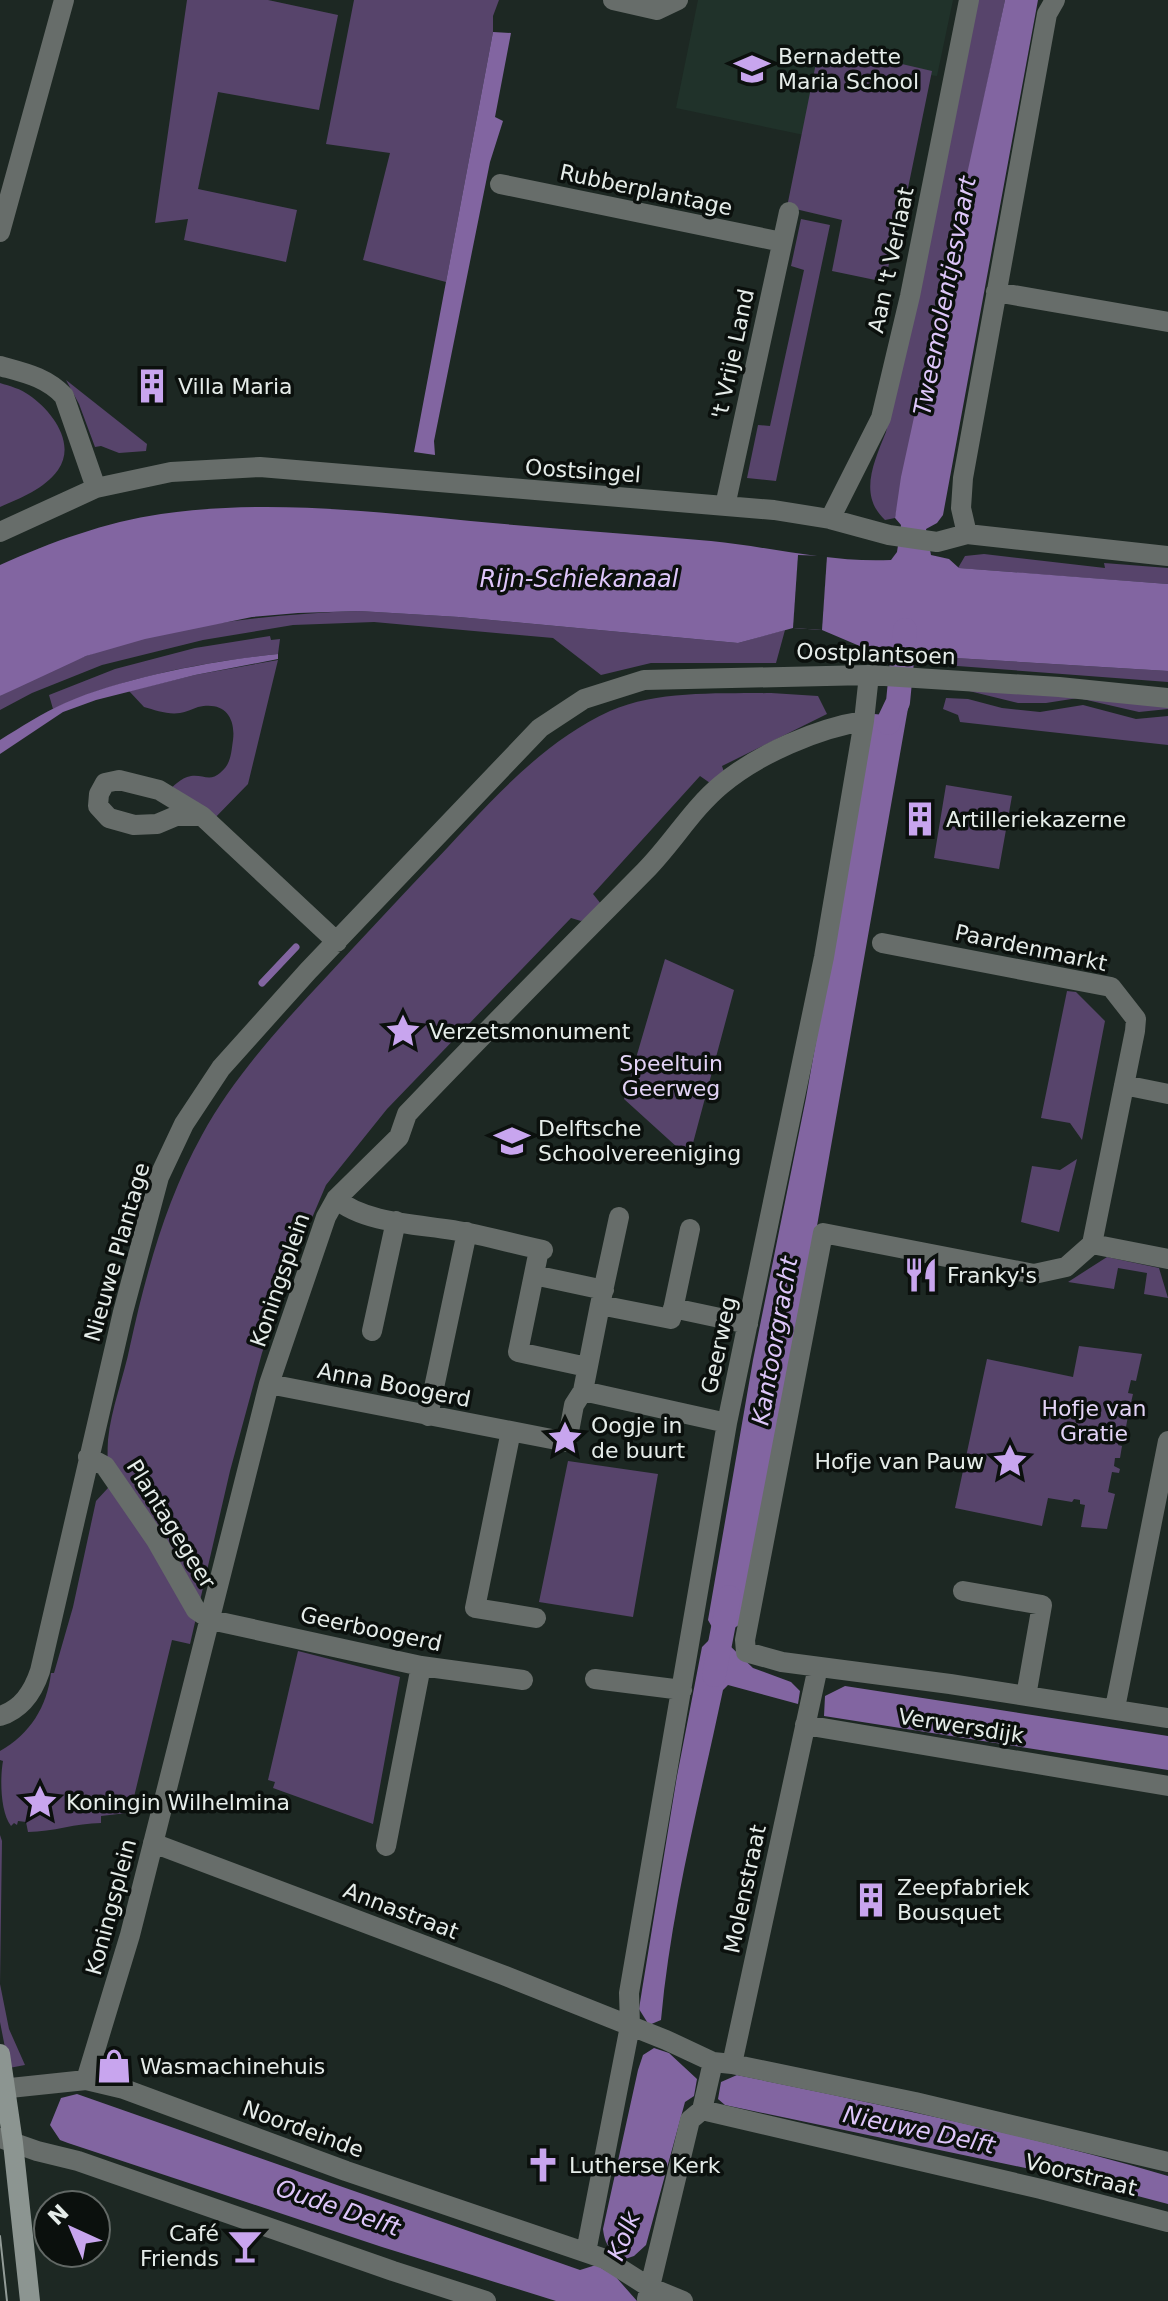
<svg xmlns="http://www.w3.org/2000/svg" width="1168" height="2301" font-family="'DejaVu Sans',sans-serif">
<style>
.built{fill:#20322a}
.green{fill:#57446b}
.water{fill:#8265a1}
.pier{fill:#1d2823}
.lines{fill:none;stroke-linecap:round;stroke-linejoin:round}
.stream{stroke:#8265a1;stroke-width:7}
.canal{stroke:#8265a1;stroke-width:24}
.minor{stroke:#676d6a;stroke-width:20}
.secondary{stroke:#8c9591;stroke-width:20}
.tram{stroke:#929b97;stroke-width:2}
.labels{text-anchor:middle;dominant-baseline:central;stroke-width:7;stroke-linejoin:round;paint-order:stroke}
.poi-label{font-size:22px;fill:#e5ece9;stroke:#0b100d;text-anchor:start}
.street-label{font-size:22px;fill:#e5ece9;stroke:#0b100d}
.park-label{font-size:22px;fill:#e3d3f6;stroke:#0b100d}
.water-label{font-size:24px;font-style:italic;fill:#dec6fa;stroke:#0b100d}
</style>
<rect width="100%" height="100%" fill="#1d2823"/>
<path class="built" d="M698 0H953L937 76 821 62 804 135 676 108Z"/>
<path class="green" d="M187 0H268L338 15 319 110 218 92 198 189 297 210 286 262 184 240 188 219 155 223Z
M354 0H499L493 16V32L446 282 363 260 390 153 326 144Z
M976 0H1005L895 518 885 520C858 495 874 462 886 432Z
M845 51 861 56 876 53 889 61 932 71 899 232H896L885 282 832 271 842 220 787 207 818 53Z
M801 219 830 225 776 481 747 478 758 425 770 426 804 270 791 266Z
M66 380 147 444 146 451 119 453 101 446 95 447 79 404Z
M0 383C10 386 21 389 29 395 51 410 77 443 58 470 44 489 21 498 0 507Z
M984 554 1105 568 1104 563 1168 568V584L958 568 965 556Z
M359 611 459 617 738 643 785 630 776 663H651L601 675 553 638 374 622 293 625 203 640 102 665 32 693 0 710V696C27 682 54 668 83 657 170 625 268 614 359 611Z
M270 636 271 640 280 639 278 654C207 661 118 678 53 709L49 695 115 669 195 648Z
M955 658 1168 671V682L944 665 940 660Z
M278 660 248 784 209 824 166 793C174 786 180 778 191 776 202 774 210 782 220 773 231 764 231 754 233 740 236 716 223 701 198 707 192 709 186 712 180 713 168 715 155 710 144 707L129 691 195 675Z
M965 690 1075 695 1168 706V709L1139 712 1078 698 1046 703H1018Z
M771 693 818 696 827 714 722 766 724 772 710 783 700 776 593 894 601 904 588 918 581 921 571 918 387 1109 326 1185 289 1272 262 1353 230 1471 190 1644 172 1640 133 1801 130 1800 127 1813 101 1816V1823C76 1823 53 1832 28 1832L26 1822 18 1821 17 1825 14 1823 11 1826C0 1812 0 1777 3 1761L0 1760V1751C30 1734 47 1707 51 1673H54L73 1607 96 1501 108 1488C108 1472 107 1455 108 1440 111 1409 124 1376 130 1346 146 1273 166 1200 202 1135 235 1075 283 1023 329 974 362 938 395 903 428 868 484 810 536 745 610 711 659 690 719 694 771 693Z
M946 698 968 699 1002 708 1040 712 1083 705 1136 719 1168 716V745L960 722 958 715 943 709Z
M946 785 1012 796 999 869 934 858Z
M665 959 734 990 689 1158 624 1099Z
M1067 991 1076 992 1105 1021 1082 1140 1070 1123 1041 1118Z
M1077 1159 1059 1232 1021 1222 1032 1166 1060 1170Z
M1107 1257 1159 1268 1168 1298 1144 1294 1147 1273 1118 1268 1114 1289 1068 1282Z
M1079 1346 1142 1354 1136 1381 1131 1380 1128 1393 1133 1394 1130 1407H1125L1124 1414 1128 1416 1124 1438 1120 1437 1118 1445 1122 1446 1120 1458H1115L1114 1466 1120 1469 1119 1473 1112 1472 1108 1492 1115 1494 1107 1529 1081 1527 1085 1505 1080 1504V1500L1074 1499 1072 1502 1048 1498 1042 1526 955 1508 987 1359 1073 1377Z
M568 1461 658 1474 633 1617 539 1602Z
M298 1651 400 1677 373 1824 273 1788 275 1782 268 1780Z
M0 1835 2 1841 0 1984 9 2029 25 2065 9 2068 0 2022Z"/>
<path class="water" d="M1005 0H1038L943 515 937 523 926 529 931 555 949 559 959 568 1168 584V671L955 658 940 660 930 657 915 664 896 662 890 647H862L822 630 793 628 738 643 459 617 359 611 298 613 252 617 145 639 86 656 0 696V565C51 542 106 522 161 514 271 498 384 513 493 523 566 530 639 534 711 541 771 547 831 563 891 560L897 552 901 525 895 518 901 477Z
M493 32 511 33 495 117 503 121 490 162 434 441 435 455 414 452Z
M278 654V659L195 675 96 700 63 712 0 754V740C21 727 42 713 65 703 125 677 212 661 278 654Z
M891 694 910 697 814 1243 739 1625 731 1630 712 1627 708 1620 753 1360 806 1098 874 714 885 715Z
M709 1640 728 1644 753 1668 791 1682 800 1691 798 1704 728 1685 723 1690C700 1799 671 1909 661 2020L649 2025 639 2009 642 1990 677 1776 702 1647Z
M845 1686 1168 1736V1770L824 1716 825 1696Z
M654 2048 669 2053 697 2079 694 2096 685 2102 646 2245 634 2256 625 2259C610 2250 605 2246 603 2229L638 2070 643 2055Z
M737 2075C882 2105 1026 2134 1168 2176V2204L1054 2174 725 2105 718 2099 721 2082Z
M77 2094 580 2270 596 2265 615 2276 637 2301H556L382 2247 68 2143 60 2140 50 2125 61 2098Z"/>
<path class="pier" d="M798 555 827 556 822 630 793 628Z"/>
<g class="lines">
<path class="stream" d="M262 983 296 947"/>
<path class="canal" d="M888 723 898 702 905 630
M714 1675 729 1597"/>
<path class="minor" d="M613 0 657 10 678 0
M500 184 782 242
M0 232 64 0
M996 292 1168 322
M0 366C25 373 46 377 64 396L96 488
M725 506 789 212
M830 519 881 418 910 296 969 0
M0 532 96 488 171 472 260 467 774 510 830 519 889 535 937 542 967 534 1168 556
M967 534 961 508 963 478 1047 14 1055 0
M119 780 159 790 202 816H176L157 824 134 825 109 818 98 806 99 794 105 783Z
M202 816 337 942
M882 943 1111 987 1136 1019 1135 1031 1092 1244 1066 1267 1034 1274 823 1233 745 1640 746 1652 782 1662 950 1684 1168 1718
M1124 1085 1168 1094
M336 1199C368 1226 430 1224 469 1233 494 1238 518 1245 543 1250
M619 1217 600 1305 671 1319 690 1229
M1092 1244 1168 1259
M539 1250 518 1352 587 1367
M534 1275 604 1290
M673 1308 748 1324
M372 1331 396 1221
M269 1384 567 1442 574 1405 583 1391 600 1305
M583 1391 727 1423
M428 1416 467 1232
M511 1431 475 1608 536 1618
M88 1457 105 1466 156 1540 196 1610 211 1620 421 1666 523 1680
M963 1591 1042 1605 1026 1696
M595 1679 682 1690
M1115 1708 1168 1441
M0 1716C22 1709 33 1692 40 1671L123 1312 159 1177 184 1124 221 1068 308 971 540 728 584 699 644 680 869 675 1059 687 1168 698
M805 1725 1168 1786
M153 1843 503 1975 666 2040 713 2062 732 2064 915 2102 1168 2162
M386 1846 421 1666
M732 2064 818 1667
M86 2080 130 1935 269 1384 326 1217 336 1199 399 1137 407 1114C485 1032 565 952 645 871 672 844 692 809 721 785 758 754 818 728 864 721
M0 2089 86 2080 124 2089 346 2171 605 2259 649 2287 683 2301
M702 2110 1041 2189 1168 2222
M0 2138 37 2151 78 2161 393 2271 486 2301
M586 2252 630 2026 629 1993 727 1423 824 957 864 721 869 675
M647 2299 690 2120 702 2110 713 2062"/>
<path class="secondary" d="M0 2054 13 2143 30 2301"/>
<path class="tram" d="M0 2236 7 2301"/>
</g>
<defs>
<g id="school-bare" transform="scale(2.76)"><path d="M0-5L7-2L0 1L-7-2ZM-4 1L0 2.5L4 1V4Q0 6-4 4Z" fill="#c8a5ee" stroke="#0b100d" stroke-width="2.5" paint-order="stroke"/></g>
<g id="building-bare" transform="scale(2.76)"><path d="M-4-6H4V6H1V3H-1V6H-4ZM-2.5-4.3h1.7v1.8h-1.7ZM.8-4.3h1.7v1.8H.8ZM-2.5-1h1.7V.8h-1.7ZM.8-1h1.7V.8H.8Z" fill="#c8a5ee" stroke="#0b100d" stroke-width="2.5" paint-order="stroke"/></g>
<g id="sight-bare" transform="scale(2.76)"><path d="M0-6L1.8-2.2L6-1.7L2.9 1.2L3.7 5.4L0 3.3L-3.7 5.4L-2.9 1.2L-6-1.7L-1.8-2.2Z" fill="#c8a5ee" stroke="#0b100d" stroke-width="2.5" paint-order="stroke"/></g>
<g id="restaurant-bare" transform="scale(2.76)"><path d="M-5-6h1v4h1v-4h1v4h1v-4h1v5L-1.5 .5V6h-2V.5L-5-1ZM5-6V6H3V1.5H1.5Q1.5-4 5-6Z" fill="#c8a5ee" stroke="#0b100d" stroke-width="2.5" paint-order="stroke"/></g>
<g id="shop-bare" transform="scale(2.76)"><path d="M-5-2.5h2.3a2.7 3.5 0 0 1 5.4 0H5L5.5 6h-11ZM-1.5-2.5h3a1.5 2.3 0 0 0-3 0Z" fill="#c8a5ee" stroke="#0b100d" stroke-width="2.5" paint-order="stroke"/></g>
<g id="church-bare" transform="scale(2.76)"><path d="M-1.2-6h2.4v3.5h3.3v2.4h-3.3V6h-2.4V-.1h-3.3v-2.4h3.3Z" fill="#c8a5ee" stroke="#0b100d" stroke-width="2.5" paint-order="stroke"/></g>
<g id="bar-bare" transform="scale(2.76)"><path d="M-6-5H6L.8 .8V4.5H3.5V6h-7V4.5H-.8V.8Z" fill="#c8a5ee" stroke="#0b100d" stroke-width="2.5" paint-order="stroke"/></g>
</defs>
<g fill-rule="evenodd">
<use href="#school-bare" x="752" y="69"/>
<use href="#building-bare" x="152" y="386"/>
<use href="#building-bare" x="920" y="819"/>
<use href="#sight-bare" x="403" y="1031"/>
<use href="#school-bare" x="512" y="1141"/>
<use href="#restaurant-bare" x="921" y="1275"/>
<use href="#sight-bare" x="565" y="1438"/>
<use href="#sight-bare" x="1010" y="1461"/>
<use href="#sight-bare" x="40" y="1802"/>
<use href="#building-bare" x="871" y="1900"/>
<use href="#shop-bare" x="114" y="2066"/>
<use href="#church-bare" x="543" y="2165"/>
<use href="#bar-bare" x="245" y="2246"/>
</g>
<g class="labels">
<g class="poi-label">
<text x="778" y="56">Bernadette<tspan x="778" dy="25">Maria School</tspan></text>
<text x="178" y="386">Villa Maria</text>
<text x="946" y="819">Artilleriekazerne</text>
<text x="429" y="1031">Verzetsmonument</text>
<text x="538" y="1128">Delftsche<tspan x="538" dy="25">Schoolvereeniging</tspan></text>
<text x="947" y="1275">Franky's</text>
<text x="591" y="1425">Oogje in<tspan x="591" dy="25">de buurt</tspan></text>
<text x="984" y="1461" text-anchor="end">Hofje van Pauw</text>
<text x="66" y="1802">Koningin Wilhelmina</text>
<text x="897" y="1887">Zeepfabriek<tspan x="897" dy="25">Bousquet</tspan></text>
<text x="140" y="2066">Wasmachinehuis</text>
<text x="569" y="2165">Lutherse Kerk</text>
<text x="219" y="2233" text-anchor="end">Café<tspan x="219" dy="25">Friends</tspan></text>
</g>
<g class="street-label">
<text transform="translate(646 190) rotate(12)">Rubberplantage</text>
<text transform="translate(891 260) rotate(-78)">Aan 't Verlaat</text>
<text transform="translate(733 354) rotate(-78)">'t Vrije Land</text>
<text transform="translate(583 471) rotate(4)">Oostsingel</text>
<text transform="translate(876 654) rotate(2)">Oostplantsoen</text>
<text transform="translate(1031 948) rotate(12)">Paardenmarkt</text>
<text transform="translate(117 1252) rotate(-74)">Nieuwe Plantage</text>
<text transform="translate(280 1280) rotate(-71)">Koningsplein</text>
<text transform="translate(719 1345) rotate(-78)">Geerweg</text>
<text transform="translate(394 1385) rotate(11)">Anna Boogerd</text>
<text transform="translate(171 1524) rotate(58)">Plantagegeer</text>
<text transform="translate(371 1629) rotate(12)">Geerboogerd</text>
<text transform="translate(961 1726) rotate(9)">Verwersdijk</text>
<text transform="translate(745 1889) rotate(-78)">Molenstraat</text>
<text transform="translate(111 1907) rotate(-75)">Koningsplein</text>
<text transform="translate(401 1911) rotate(21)">Annastraat</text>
<text transform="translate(303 2129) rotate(20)">Noordeinde</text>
<text transform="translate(1081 2175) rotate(14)">Voorstraat</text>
</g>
<g class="park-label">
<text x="671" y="1063">Speeltuin<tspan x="671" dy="25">Geerweg</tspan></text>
<text x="1094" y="1408">Hofje van<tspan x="1094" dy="25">Gratie</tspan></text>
</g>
<g class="water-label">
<text transform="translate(945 296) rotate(-79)">Tweemolentjesvaart</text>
<text x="579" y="579">Rijn-Schiekanaal</text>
<text transform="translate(775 1341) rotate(-80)">Kantoorgracht</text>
<text transform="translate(919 2130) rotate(12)">Nieuwe Delft</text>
<text transform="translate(338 2208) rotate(19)">Oude Delft</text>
<text transform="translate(624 2236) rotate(-68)">Kolk</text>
</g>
</g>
<g transform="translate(72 2229) rotate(316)"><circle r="38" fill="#0b100d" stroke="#626865" stroke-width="2"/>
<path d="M0-6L14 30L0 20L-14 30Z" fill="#c8a5ee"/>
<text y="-12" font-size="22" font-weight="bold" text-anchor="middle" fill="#e5ece9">N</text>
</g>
</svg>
